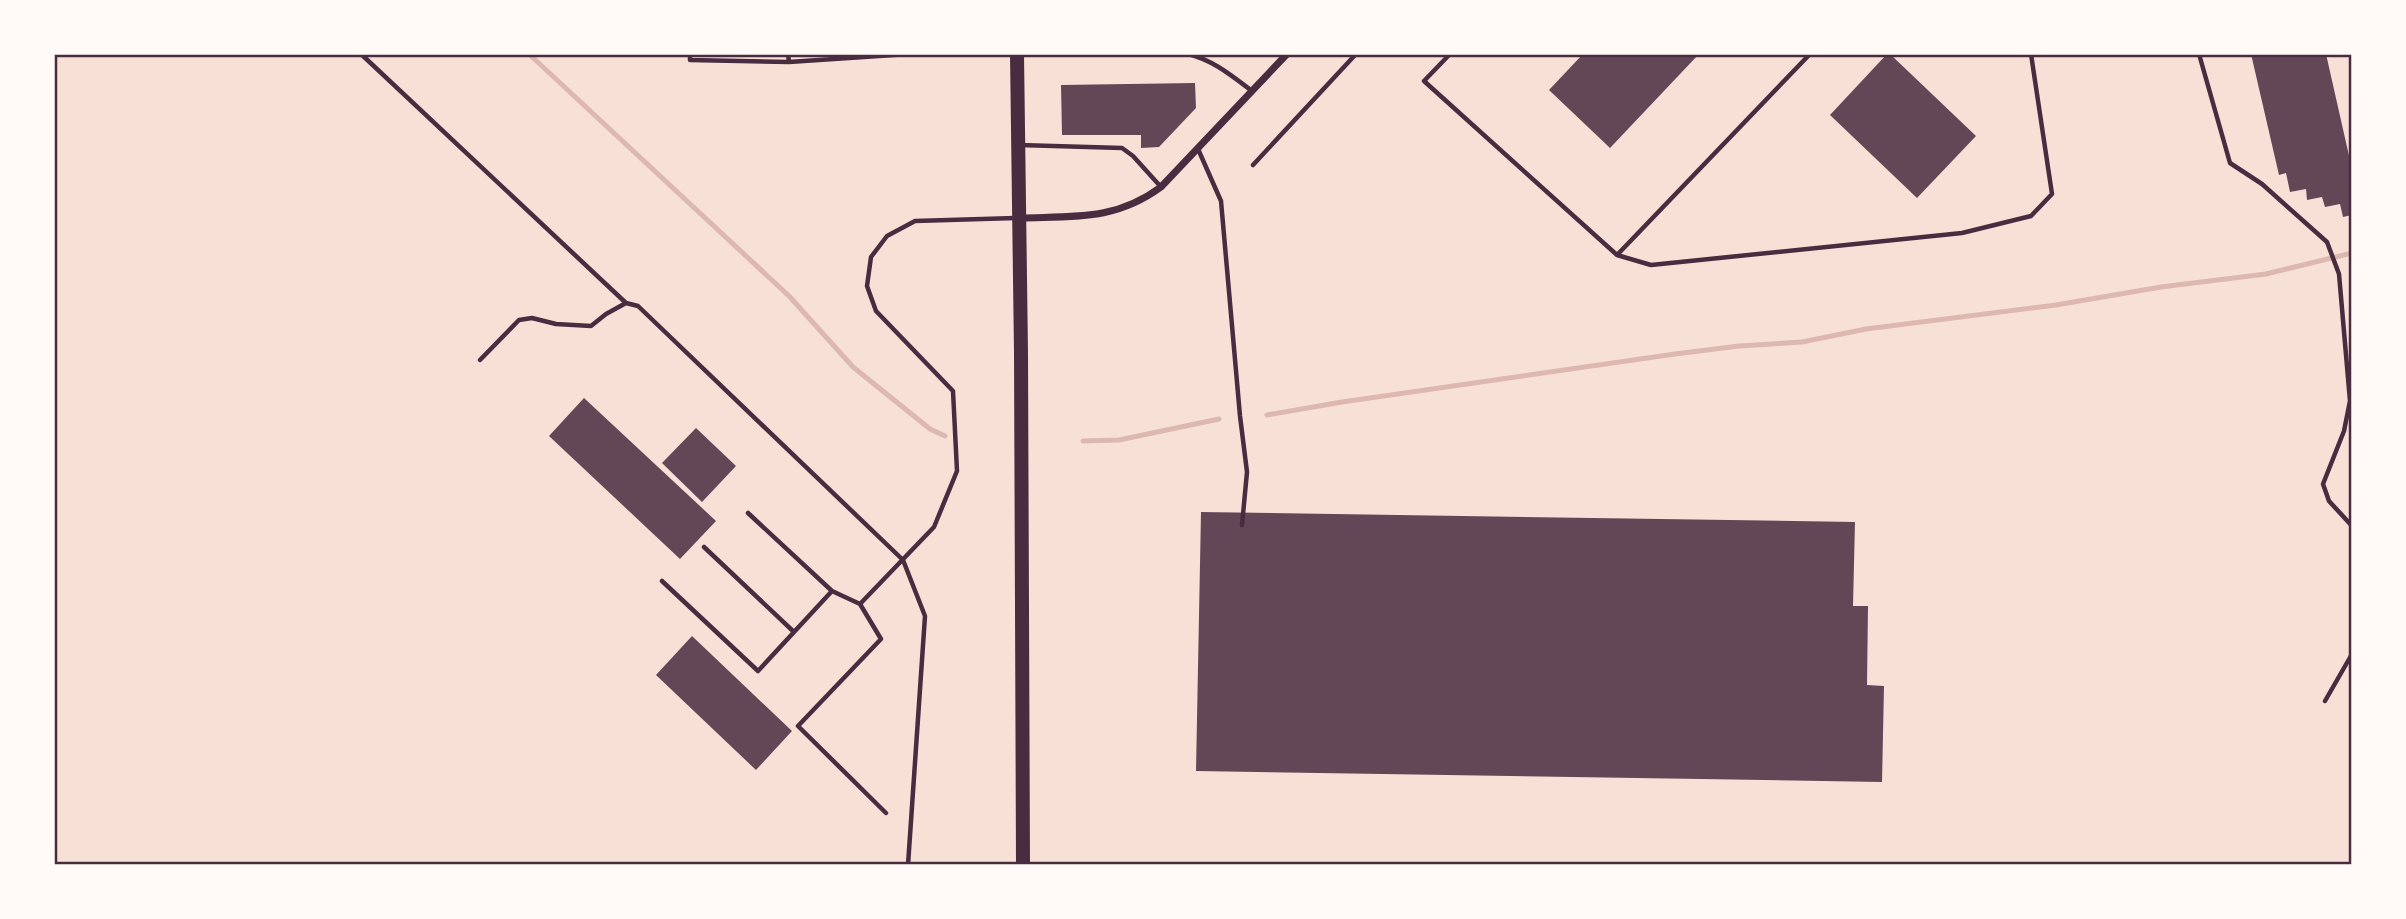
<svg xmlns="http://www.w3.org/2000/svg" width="2406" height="919" font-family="Mulish,sans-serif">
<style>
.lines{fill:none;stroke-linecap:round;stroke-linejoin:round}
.stream{stroke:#dcb8b0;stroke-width:5}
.building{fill:#644757}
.service{stroke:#4a2c40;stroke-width:4.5}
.minor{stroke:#4a2c40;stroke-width:7}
.primary{stroke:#4a2c40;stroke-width:14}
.neatline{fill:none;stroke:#4a2c40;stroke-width:2.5}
</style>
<rect width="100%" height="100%" fill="#f7e1d7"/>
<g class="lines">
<path class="stream" d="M529 54 789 296 853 367 930 429 945 436
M1267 415 1342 402 1675 354 1739 346 1802 342 1866 329 2056 305 2161 287 2266 274 2352 253
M1083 441 1119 440 1219 419"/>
</g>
<path class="building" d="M1583 54H1699L1610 148 1549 90Z
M1887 54H1890L1976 136 1917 198 1830 115Z
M2251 54H2326L2352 169V215L2343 217 2340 204 2325 207 2322 197 2307 200 2306 189 2290 192 2286 173 2279 175Z
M1195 83 1196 108 1159 147 1141 148V135H1062L1061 85Z
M584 398 716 521 680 559 549 436Z
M696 428 736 466 702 502 662 463Z
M1201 512 1855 522 1853 606H1868L1867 685 1884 686 1882 782 1196 771Z
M692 636 792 731 756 770 656 675Z"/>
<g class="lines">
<path class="service" d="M361 54 626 303
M690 54V60L789 62
M788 54 789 62 909 54
M1188 54C1213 60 1232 76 1252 91
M1450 54 1424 81 1617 255 1810 54
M2199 54 2230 163 2262 184 2327 242 2339 274 2350 401 2344 431 2323 484 2329 501 2352 526
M1019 145 1122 148 1133 156 1161 187
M1198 149 1221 201 1240 416 1247 472 1242 525
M1253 165 1356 54
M1617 255 1651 265 1962 233 2031 216 2052 194 2031 54
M480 360 519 320 532 318 556 324 591 326 606 314 626 303 638 306 903 560 925 616 908 865
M748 513 832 591
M704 547 794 632
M662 581 758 671 832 591 860 604
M2325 701 2352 654
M886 813 798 726 881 639 860 604 934 527 957 471 953 391 876 311 867 286 871 257 887 236 915 221 1016 218"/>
<path class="minor" d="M1020 218C1074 216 1115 221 1161 187L1287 54"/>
<path class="primary" d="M1017 54 1021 353 1023 865"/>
</g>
<rect width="2406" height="919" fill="none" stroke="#fffaf5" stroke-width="112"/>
<rect x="56" y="56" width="2294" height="807" class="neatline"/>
</svg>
